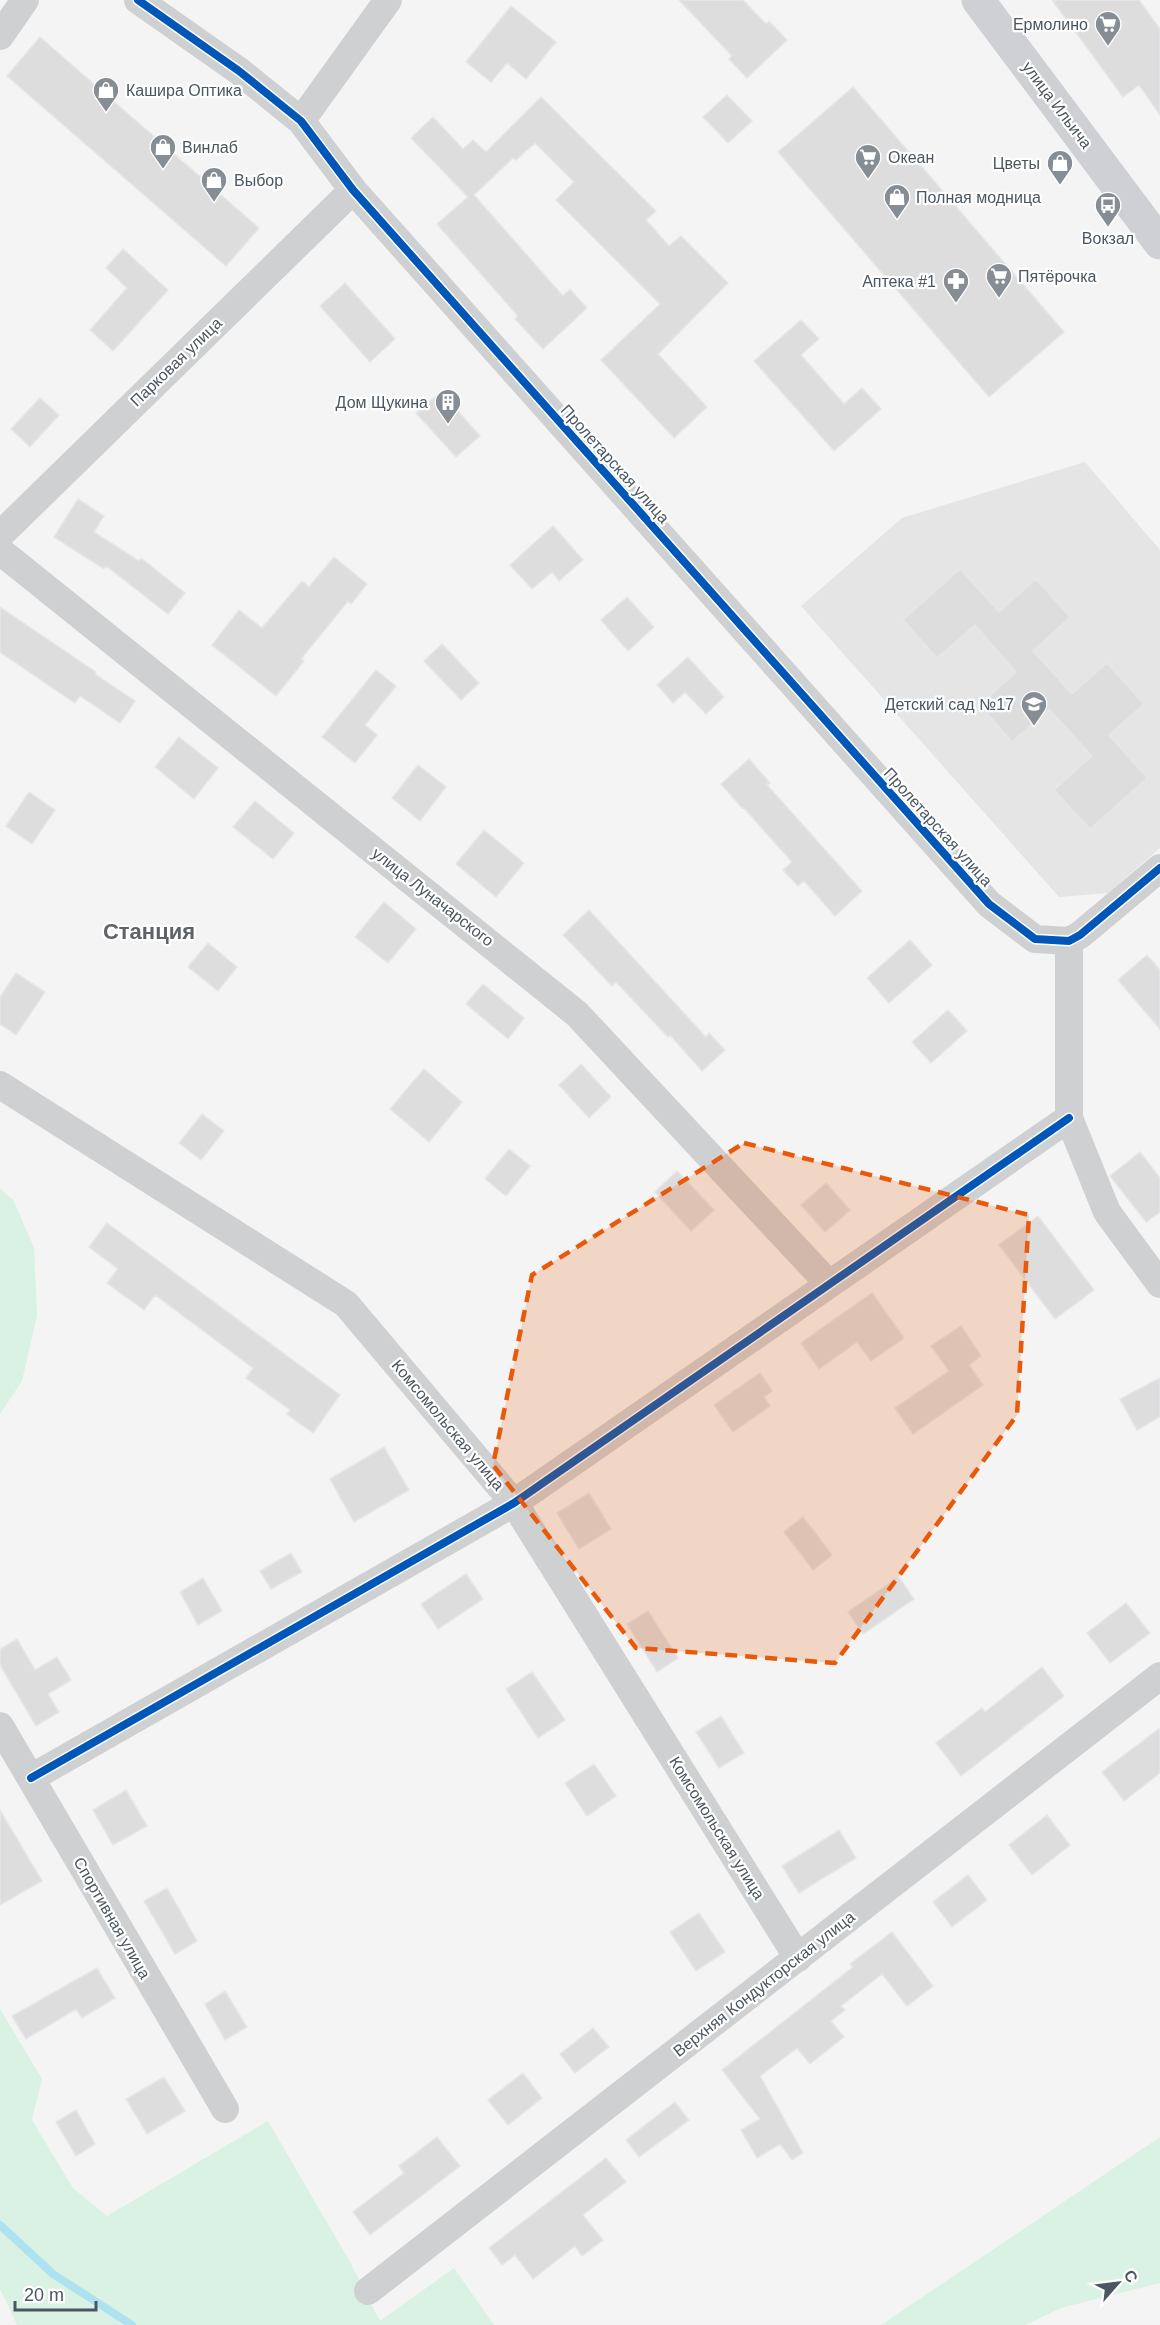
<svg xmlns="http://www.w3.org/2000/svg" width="1160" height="2325" font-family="Helvetica,sans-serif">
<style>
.education{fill:#e6e5e6}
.green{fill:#d9f2e3}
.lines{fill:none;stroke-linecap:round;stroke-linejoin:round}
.stream{stroke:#aee2f0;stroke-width:8}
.building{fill:#ddddde;stroke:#e5e6e7;stroke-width:1.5}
.minor{stroke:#ced0d2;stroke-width:28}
.secondary{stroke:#ced0d4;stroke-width:33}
.cycleway-casing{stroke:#fff;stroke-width:11}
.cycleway{stroke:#0057b8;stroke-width:8}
.marked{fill:#e8590c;fill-opacity:0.2;stroke:#e8590c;stroke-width:4.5;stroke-dasharray:12 8;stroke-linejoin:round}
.labels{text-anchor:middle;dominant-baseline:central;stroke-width:4.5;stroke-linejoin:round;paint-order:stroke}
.poi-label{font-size:16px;fill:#4a5661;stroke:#fff;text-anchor:start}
.street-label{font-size:16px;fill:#4a5661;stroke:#fff}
.district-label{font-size:22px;font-weight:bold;fill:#5f6368;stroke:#fff}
</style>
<rect width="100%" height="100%" fill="#f4f4f4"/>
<path class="education" d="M1085 462 1160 550V848L1108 893 1059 897 801 606 902 518Z"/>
<path class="green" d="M0 1188 14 1201 34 1248 37 1316 22 1381 0 1414Z
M0 2009 42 2079 32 2120 73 2188 107 2216 268 2121 350 2262 380 2321 454 2268 494 2325H17L0 2289Z
M1160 2137V2283L1061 2308 1026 2325H881Z"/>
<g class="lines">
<path class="stream" d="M0 2225 53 2274 132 2325"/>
</g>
<path class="building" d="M679 0H743L766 24 769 21 787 40 747 78 729 59 732 56Z
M1052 0H1139L1160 29V115L1139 85 1123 97Z
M511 6 556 42 526 79 507 63 491 82 466 62Z
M40 37 259 228 226 266 7 76Z
M853 87 1064 332 989 397 778 152Z
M727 95 752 121 728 143 703 117Z
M541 97 656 211 646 220 669 246 681 236 728 283 658 354 707 407 674 438 601 360 660 304 556 200 574 182 535 143 516 160 513 158 474 195 563 296 570 289 587 308 543 349 515 319 518 316 437 224 468 197 411 138 433 117 463 149 473 140 486 152Z
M123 249 168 290 113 351 90 330 127 288 106 268Z
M345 283 395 339 370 362 320 306Z
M801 320 819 339 801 355 844 404 862 388 881 409 834 451 754 361Z
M441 392 480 436 456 457 416 413Z
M40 398 59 415 30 447 11 429Z
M78 499 104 516 94 532 139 561 141 558 185 593 168 614 106 566 104 569 54 537Z
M553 526 583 560 559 581 552 572 532 589 510 565Z
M334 557 367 584 351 604 348 601 301 659 304 661 276 696 212 645 239 610 262 628 302 581 309 587Z
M960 569 999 612 1036 579 1070 617 1033 651 1072 694 1107 663 1144 704 1109 735 1147 778 1090 829 1054 790 1092 756 1049 709 1012 742 980 705 1016 672 975 625 937 658 903 620Z
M627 597 654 627 628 651 601 620Z
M0 607 96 672 95 674 135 701 120 723 80 696 75 703 0 652Z
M442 644 479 683 461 700 424 661Z
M688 657 724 697 706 714 685 692 673 703 657 685Z
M376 670 396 686 365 725 377 735 355 763 322 737Z
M179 737 218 768 194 799 155 767Z
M749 759 770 783 767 785 862 891 835 916 804 881 798 886 783 870 792 862 743 807 742 808 721 784Z
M418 765 446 787 420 821 392 798Z
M29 792 55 810 32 844 6 826Z
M255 801 294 833 273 859 233 827Z
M484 830 524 863 496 897 456 864Z
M384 902 416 929 388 963 355 937Z
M589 910 706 1037 709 1033 725 1050 702 1071 670 1035 668 1037 616 982 612 986 563 935Z
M910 940 932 965 889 1003 867 978Z
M208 943 237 967 218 991 188 967Z
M1147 955 1160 970V1029L1118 980Z
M16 973 45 992 16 1035 0 1024V997Z
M483 984 524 1018 508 1039 466 1004Z
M948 1010 967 1031 931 1063 912 1042Z
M581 1064 611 1097 589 1118 559 1085Z
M424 1069 462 1102 429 1142 390 1109Z
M202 1114 224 1131 201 1160 179 1143Z
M509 1149 530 1166 506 1196 485 1179Z
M1140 1152 1160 1178V1212L1146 1222 1110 1176Z
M677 1171 714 1210 691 1231 655 1192Z
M826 1183 850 1210 825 1232 801 1205Z
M1038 1216 1094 1290 1055 1319 999 1245Z
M107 1223 340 1395 313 1433 287 1414 290 1410 246 1378 253 1368 155 1295 144 1310 107 1283 118 1269 89 1247Z
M872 1293 904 1338 871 1361 857 1342 819 1369 801 1343Z
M961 1326 981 1356 969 1365 983 1385 913 1434 895 1408 949 1371 931 1346Z
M760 1373 772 1391 764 1397 770 1406 733 1432 714 1405Z
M1160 1378V1417L1137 1430 1120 1399Z
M384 1447 409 1490 354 1522 330 1479Z
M589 1493 611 1529 579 1549 557 1513Z
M803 1517 832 1555 813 1570 784 1532Z
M291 1553 302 1572 271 1589 260 1571Z
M466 1574 483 1599 438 1629 421 1604Z
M899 1577 914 1599 863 1634 848 1612Z
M203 1578 222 1611 198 1625 180 1592Z
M1126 1603 1150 1633 1110 1663 1087 1633Z
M648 1611 678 1658 657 1672 627 1624Z
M17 1639 35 1670 57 1657 71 1680 48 1694 59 1712 36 1726 0 1665V1649Z
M1042 1667 1064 1696 961 1776 936 1743 982 1708 985 1712Z
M532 1672 565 1720 538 1738 506 1689Z
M721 1716 744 1753 719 1768 696 1732Z
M1160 1728V1773L1124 1801 1102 1772Z
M594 1764 616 1796 587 1816 565 1783Z
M126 1790 147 1826 113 1845 93 1810Z
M0 1810 42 1881 0 1905Z
M1047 1815 1070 1845 1032 1875 1009 1845Z
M839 1830 856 1858 799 1893 782 1866Z
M968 1875 987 1900 952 1927 933 1902Z
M167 1888 197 1941 175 1954 144 1901Z
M699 1913 725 1952 696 1971 670 1932Z
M892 1932 933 1986 907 2006 882 1974 841 2006 845 2010 831 2021 844 2037 810 2064 797 2048 760 2076 803 2153 792 2160 780 2144 757 2158 741 2130 760 2119 722 2070 853 1967 850 1964Z
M97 1968 115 1998 82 2018 76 2009 26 2039 12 2016Z
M225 1991 247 2027 225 2040 205 2004Z
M593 2028 609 2047 575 2073 560 2054Z
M523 2073 542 2098 508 2125 488 2100Z
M164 2077 185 2111 147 2134 126 2099Z
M675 2102 689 2120 639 2157 626 2140Z
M76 2110 95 2144 76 2156 56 2122Z
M437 2137 460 2166 370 2235 353 2212 404 2173 399 2166Z
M606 2158 626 2182 583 2215 603 2240 582 2256 575 2246 533 2279 515 2255 502 2265 489 2248Z"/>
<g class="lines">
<path class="minor" d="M138 0 239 71 301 121 353 190 989 904 1035 939 1069 941 1080 935 1160 868
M0 36 25 0
M301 121 388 0
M0 535 353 190
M0 551 577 1014 829 1284
M1069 941V1118L1107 1212 1160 1284
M0 1085 346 1304 514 1503 798 1958
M0 1726 225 2109
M31 1778 514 1503 1069 1118
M368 2291 1160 1676"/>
<path class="secondary" d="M978 0 1160 243"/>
<g class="cycleway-casing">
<path id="cycleway" d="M138 0 239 71 301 121 353 190 989 904 1035 939 1069 941 1080 935 1160 868
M31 1778 514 1503 1069 1118"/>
</g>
<use href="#cycleway" class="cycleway"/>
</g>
<path class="marked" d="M744 1143 1029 1215 1017 1415 835 1663 636 1648 493 1465 532 1275Z"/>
<defs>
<g id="supermarket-pin" transform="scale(1.35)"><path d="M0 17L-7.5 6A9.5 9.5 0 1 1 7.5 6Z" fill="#868d94" stroke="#fff"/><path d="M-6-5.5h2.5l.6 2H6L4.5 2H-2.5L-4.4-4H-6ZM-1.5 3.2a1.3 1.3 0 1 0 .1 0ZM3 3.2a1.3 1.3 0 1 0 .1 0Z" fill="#fff"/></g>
<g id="shop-pin" transform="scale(1.35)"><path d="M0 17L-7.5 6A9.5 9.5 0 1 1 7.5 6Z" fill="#868d94" stroke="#fff"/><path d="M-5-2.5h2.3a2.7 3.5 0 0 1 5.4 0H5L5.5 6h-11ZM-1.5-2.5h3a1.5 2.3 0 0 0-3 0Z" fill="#fff"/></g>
<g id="bus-pin" transform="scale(1.35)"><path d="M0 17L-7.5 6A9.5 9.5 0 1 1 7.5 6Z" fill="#868d94" stroke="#fff"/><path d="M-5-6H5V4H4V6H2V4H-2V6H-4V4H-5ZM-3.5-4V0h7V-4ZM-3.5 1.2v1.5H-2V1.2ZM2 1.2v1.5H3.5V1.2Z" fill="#fff"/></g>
<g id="pharmacy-pin" transform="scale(1.35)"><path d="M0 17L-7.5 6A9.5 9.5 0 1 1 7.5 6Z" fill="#868d94" stroke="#fff"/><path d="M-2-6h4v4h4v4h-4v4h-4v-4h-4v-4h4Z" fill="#fff"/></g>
<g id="building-pin" transform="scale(1.35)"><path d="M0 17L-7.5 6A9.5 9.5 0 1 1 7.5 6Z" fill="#868d94" stroke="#fff"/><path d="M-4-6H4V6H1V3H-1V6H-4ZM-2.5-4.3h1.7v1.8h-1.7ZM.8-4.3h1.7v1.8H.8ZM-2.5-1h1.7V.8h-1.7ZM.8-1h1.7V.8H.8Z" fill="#fff"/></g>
<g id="school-pin" transform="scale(1.35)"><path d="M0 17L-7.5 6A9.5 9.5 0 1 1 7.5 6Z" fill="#868d94" stroke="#fff"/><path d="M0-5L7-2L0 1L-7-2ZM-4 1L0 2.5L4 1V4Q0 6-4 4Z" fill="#fff"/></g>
</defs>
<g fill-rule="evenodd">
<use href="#supermarket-pin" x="1108" y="24"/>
<use href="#shop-pin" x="106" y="90"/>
<use href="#shop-pin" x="163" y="147"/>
<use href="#supermarket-pin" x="868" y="157"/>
<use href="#shop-pin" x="1060" y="163"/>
<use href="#shop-pin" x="214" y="180"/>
<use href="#shop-pin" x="897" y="197"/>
<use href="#bus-pin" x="1108" y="205"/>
<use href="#supermarket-pin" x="999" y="276"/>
<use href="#pharmacy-pin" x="956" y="281"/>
<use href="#building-pin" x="448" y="402"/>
<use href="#school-pin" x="1034" y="704"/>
</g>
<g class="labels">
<g class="poi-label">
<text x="1088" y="24" text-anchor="end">Ермолино</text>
<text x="126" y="90">Кашира Оптика</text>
<text x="182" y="147">Винлаб</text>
<text x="888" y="157">Океан</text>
<text x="1040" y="163" text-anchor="end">Цветы</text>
<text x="234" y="180">Выбор</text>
<text x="916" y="197">Полная модница</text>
<text x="1108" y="238" text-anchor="middle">Вокзал</text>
<text x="1018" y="276">Пятёрочка</text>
<text x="936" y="281" text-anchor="end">Аптека #1</text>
<text x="428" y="402" text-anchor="end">Дом Щукина</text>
<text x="1014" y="704" text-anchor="end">Детский сад №17</text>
</g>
<g class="street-label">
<text transform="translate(1057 105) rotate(53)">улица Ильича</text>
<text transform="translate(176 362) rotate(-44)">Парковая улица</text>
<text transform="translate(615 464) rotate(48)">Пролетарская улица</text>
<text transform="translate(938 827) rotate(48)">Пролетарская улица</text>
<text transform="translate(433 897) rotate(38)">улица Луначарского</text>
<text transform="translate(448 1425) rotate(50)">Комсомольская улица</text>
<text transform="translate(717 1828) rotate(58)">Комсомольская улица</text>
<text transform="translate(112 1918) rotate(60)">Спортивная улица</text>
<text transform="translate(764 1984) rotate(-38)">Верхняя Кондукторская улица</text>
</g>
<g class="district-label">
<text x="149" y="931">Станция</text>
</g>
</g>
<g transform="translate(1118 2283) rotate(62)" stroke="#ffffff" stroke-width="4.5" paint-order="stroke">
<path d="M0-4.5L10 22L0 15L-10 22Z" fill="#4a5661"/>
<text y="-9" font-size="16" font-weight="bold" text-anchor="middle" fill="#4a5661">С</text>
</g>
<path d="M15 2301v9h81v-9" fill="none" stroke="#4a5661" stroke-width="3"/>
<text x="24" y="2301" font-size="18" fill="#4a5661" stroke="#ffffff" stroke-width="4.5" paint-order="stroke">20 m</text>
</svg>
